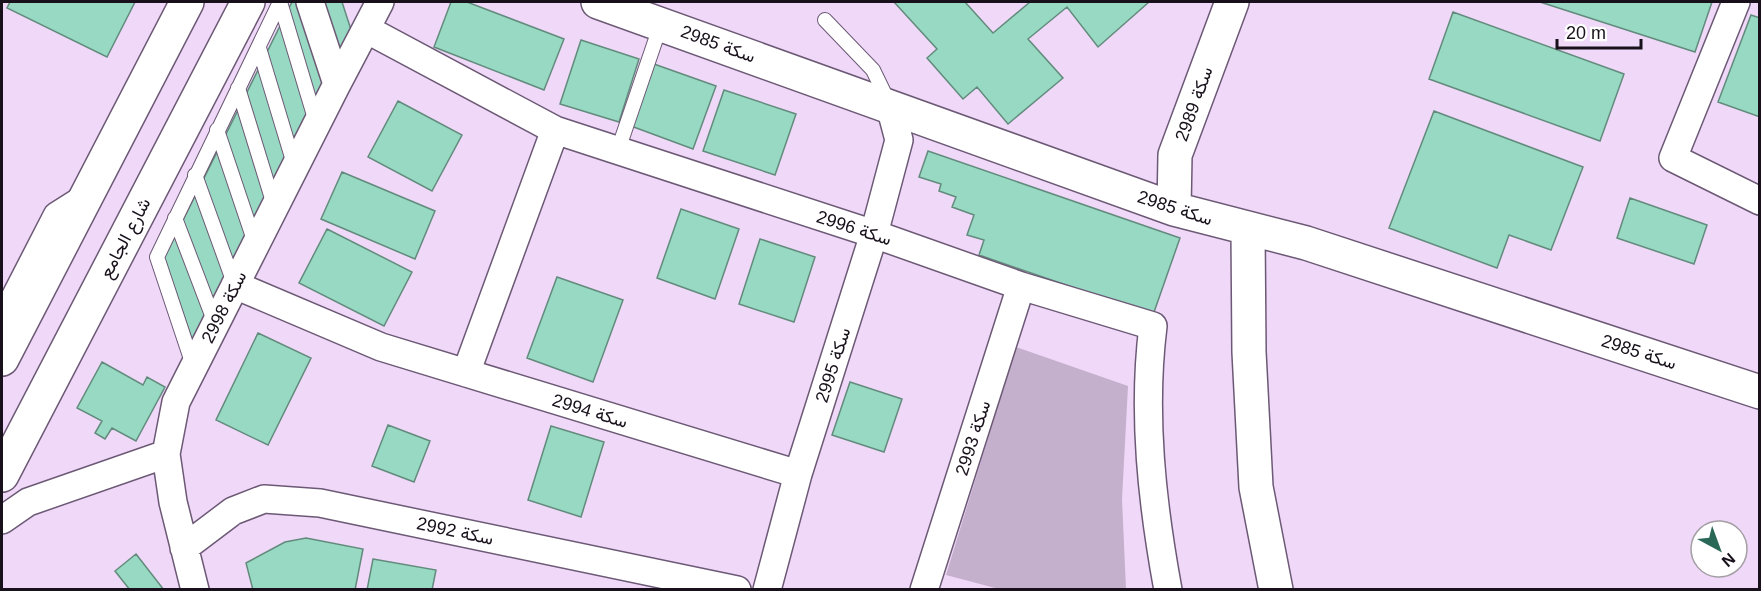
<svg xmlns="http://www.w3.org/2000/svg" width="1761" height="591" font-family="Helvetica,Vazirmatn,sans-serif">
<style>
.green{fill:#c4afcd}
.building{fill:#97d9c2;stroke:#638b7d;stroke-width:1.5}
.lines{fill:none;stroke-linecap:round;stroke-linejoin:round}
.lane-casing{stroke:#6c5975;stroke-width:16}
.street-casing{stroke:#6c5975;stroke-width:30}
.secondary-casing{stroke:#6c5975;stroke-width:36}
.lane{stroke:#fff;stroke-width:14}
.street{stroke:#fff;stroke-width:27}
.secondary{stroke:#fff;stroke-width:33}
.labels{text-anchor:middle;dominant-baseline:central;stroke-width:4.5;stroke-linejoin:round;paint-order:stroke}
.street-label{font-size:18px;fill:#18101b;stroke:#fff}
</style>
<rect width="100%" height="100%" fill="#efd8f8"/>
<path class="green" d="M1016 347 1128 386 1122 499 1126 589H999L946 575Z"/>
<path class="building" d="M10 2H135L107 57 7 8Z
M292 2H342L354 39 196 351 164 258Z
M451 2H467L564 39 544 90 434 47Z
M894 2H965L993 33 1030 2H1149L1098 47 1067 7 1028 39 1063 78 1008 124 977 87 963 99 927 58 937 49Z
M1540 2H1712L1695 52Z
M1453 12 1624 74 1600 141 1429 79Z
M1751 15 1760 18V117L1718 102Z
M581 40 639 59 619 122 560 104Z
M654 64 716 86 693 149 631 126Z
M724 90 796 114 775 175 703 151Z
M398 101 462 135 432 191 368 157Z
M1434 111 1583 167 1551 250 1509 235 1497 268 1389 228Z
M928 151 1180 238 1153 315 979 255 984 240 967 235 974 215 952 207 956 197 939 191 941 184 919 177Z
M342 172 435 211 415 259 321 219Z
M1630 198 1707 225 1694 264 1617 238Z
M681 209 739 229 715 299 657 278Z
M327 229 412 272 384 326 299 283Z
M760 239 815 257 794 322 739 304Z
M557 277 623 300 593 382 527 358Z
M258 333 311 358 268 445 216 420Z
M102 362 143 385 147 377 165 387 136 441 112 428 105 439 95 433 102 421 77 408Z
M850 382 902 399 884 452 832 435Z
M388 425 430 441 414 482 372 466Z
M551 426 604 442 581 517 528 500Z
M306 538 363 549 355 590H253L246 563 285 542Z
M136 554 164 590H130L115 571Z
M373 559 436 570 432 590H367Z"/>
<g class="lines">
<g class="lane-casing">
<path id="lane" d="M280 2 316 122
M825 20 873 70 889 103
M259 48 294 164
M238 88 274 205
M217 130 255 243
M618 150 661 24
M195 175 234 283
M175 218 215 323
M193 365 157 257 280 2"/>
</g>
<g class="street-casing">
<path id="street" d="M1736 2 1673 158 1760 201
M366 29 555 130 874 234 1021 286 1153 326C1142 414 1152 503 1168 590
M337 84 380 2
M235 285 381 347 798 474
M2 323 57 216 87 197
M466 373 555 130
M2 520 28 502 166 454
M184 548 233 511 264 499 320 503 737 590
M195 590 173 502 166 454 176 402 337 84 310 2
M767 590 798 474 874 234 899 140 890 106
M924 590 1021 286"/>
</g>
<g class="secondary-casing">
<path id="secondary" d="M598 2 1174 209 1306 243 1760 392
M1174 209 1175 155 1232 2
M1248 230 1249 352 1256 487 1276 590
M2 359 187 2
M2 475 248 2"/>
</g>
<use href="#lane" class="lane"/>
<use href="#street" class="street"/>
<use href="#secondary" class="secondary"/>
</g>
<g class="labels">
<g class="street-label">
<text transform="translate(718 44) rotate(20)">سكة 2985</text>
<text transform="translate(1194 104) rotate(-70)">سكة 2989</text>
<text transform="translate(1175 208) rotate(18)">سكة 2985</text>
<text transform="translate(854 228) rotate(18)">سكة 2996</text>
<text transform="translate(125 238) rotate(-62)">شارع الجامع</text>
<text transform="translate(224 307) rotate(-63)">سكة 2998</text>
<text transform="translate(1639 352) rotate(18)">سكة 2985</text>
<text transform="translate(833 365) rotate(-72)">سكة 2995</text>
<text transform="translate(590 411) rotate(17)">سكة 2994</text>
<text transform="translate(973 438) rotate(-72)">سكة 2993</text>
<text transform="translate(455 531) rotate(12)">سكة 2992</text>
</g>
</g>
<rect width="1761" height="591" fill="none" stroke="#18101b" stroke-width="6"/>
<g transform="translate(1719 549) rotate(139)"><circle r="28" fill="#ffffff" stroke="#a39fa4" stroke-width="1.5"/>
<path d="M0-4.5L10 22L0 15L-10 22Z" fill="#296856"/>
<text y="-9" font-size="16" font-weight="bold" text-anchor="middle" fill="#18101b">N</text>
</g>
<path d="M1557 39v9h84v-9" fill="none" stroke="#18101b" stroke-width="3"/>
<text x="1566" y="39" font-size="18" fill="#18101b" stroke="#ffffff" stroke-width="4.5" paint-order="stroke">20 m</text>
</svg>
